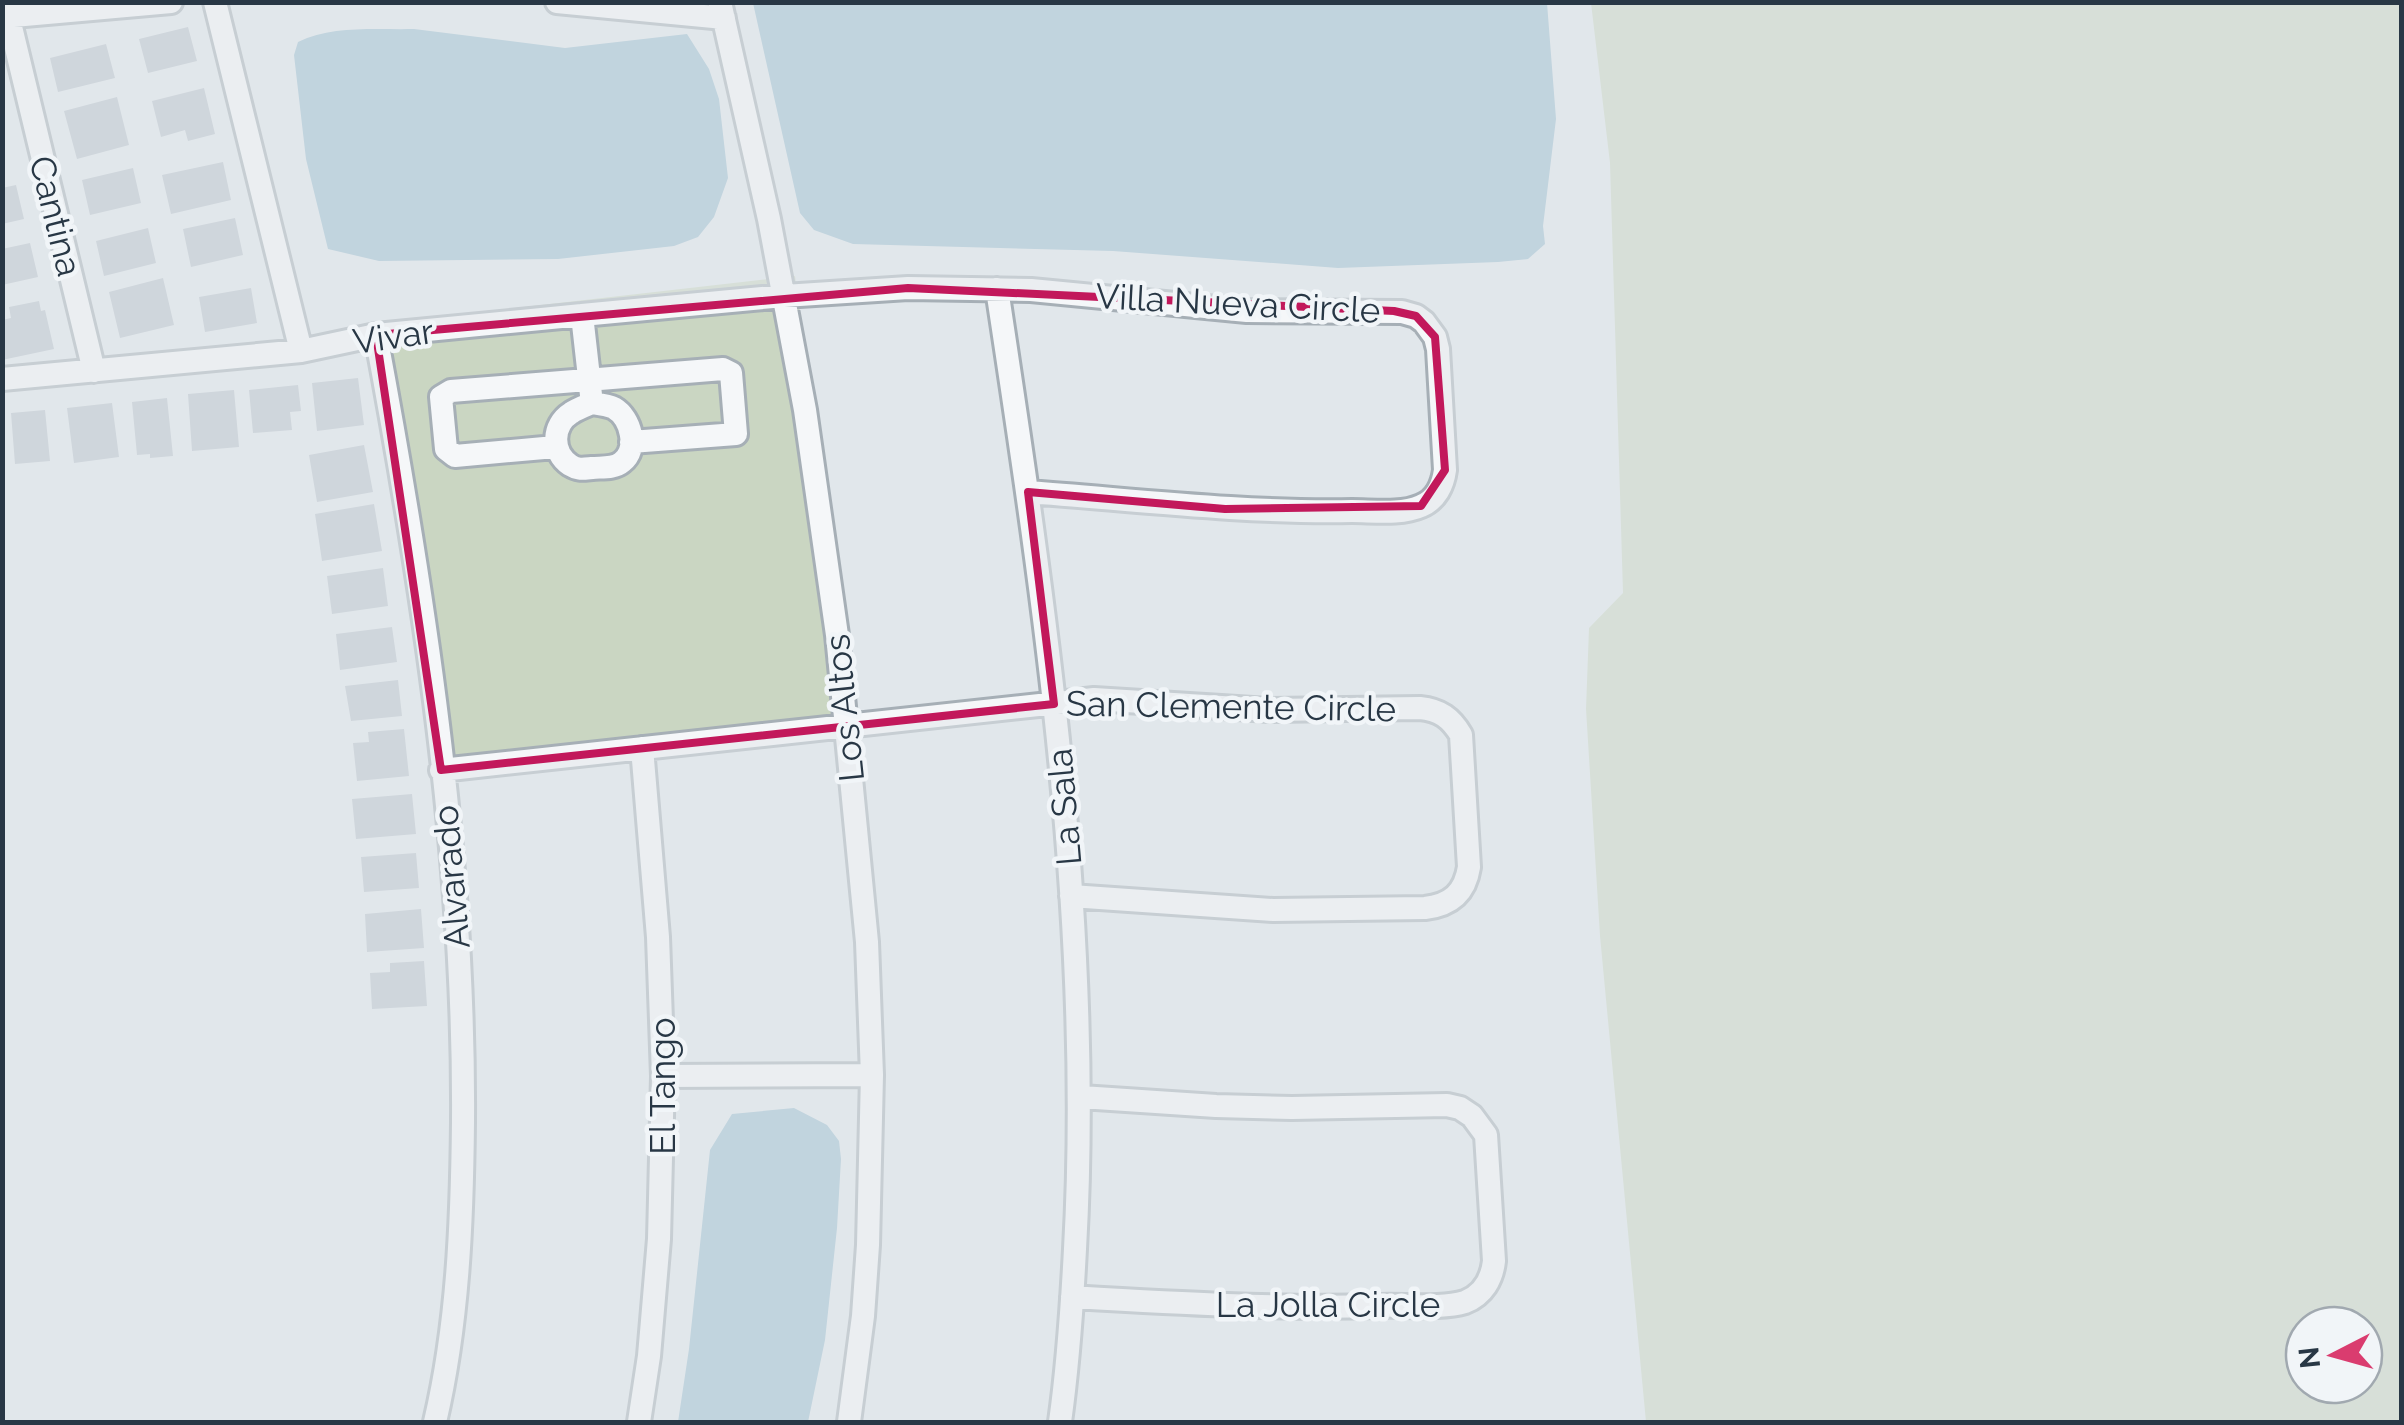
<svg xmlns="http://www.w3.org/2000/svg" width="2404" height="1425" font-family="Raleway,sans-serif">
<style>
.green{fill:#cad6c2;fill-rule:evenodd}
.water{fill:#99bcce}
.building{fill:#b8c1ca}
.lines{fill:none;stroke-linecap:round;stroke-linejoin:round}
.minor-casing{stroke:#a6afb6;stroke-width:28}
.minor{stroke:#f5f7f9;stroke-width:22}
.marked{fill:none;stroke:#c2185b;stroke-width:8;stroke-linejoin:round}
.labels{text-anchor:middle;dominant-baseline:central;stroke-width:9;stroke-linejoin:round;paint-order:stroke}
.street-label{font-size:35px;fill:#283745;stroke:#f1f5f8}
</style>
<rect width="100%" height="100%" fill="#e1e7eb"/>
<path class="green" d="M1591 3H2401V1422H1646L1600 936 1586 709 1589 628 1623 593 1610 163ZM2304 1325H2364V1385H2304Z
M795 276 855 721 437 777 365 325Z"/>
<path class="water" d="M753 3H1547L1556 119 1543 226 1545 244 1528 259 1498 262 1338 268 1113 251 853 244 814 230 800 213Z
M414 29 565 48 687 34 709 69 719 99 728 178 714 217 698 237 674 246 558 259 379 261 328 249 306 159 294 55 298 42C333 25 376 30 414 29Z
M794 1108 827 1125 839 1141 841 1159 837 1228 825 1340 808 1422H678L689 1349 710 1150 732 1114Z"/>
<path class="building" d="M188 27 197 61 148 73 139 39Z
M106 44 115 78 58 92 50 58Z
M204 88 215 134 188 141 185 130 161 137 152 101Z
M117 97 129 145 77 159 64 111Z
M223 162 231 200 171 214 162 175Z
M133 168 141 203 90 215 82 180Z
M16 185 24 219 2 224V188Z
M235 218 243 255 191 267 183 229Z
M148 228 156 263 104 276 96 241Z
M30 243 38 277 2 285V249Z
M163 278 174 325 120 338 109 292Z
M251 288 257 323 205 332 199 297Z
M39 301 41 311 45 310 54 349 2 360V320L11 318 9 307Z
M358 378 364 425 317 431 312 383Z
M298 385 301 411 290 412 292 430 253 433 249 390Z
M234 390 239 447 192 451 188 394Z
M167 398 173 456 150 458V454L137 455 132 402Z
M112 403 119 457 74 463 67 408Z
M45 410 50 461 15 464 11 413Z
M364 445 373 492 317 502 309 455Z
M374 504 382 551 322 561 315 514Z
M383 568 388 606 332 614 327 576Z
M392 627 397 662 340 670 336 634Z
M398 680 402 716 351 721 345 686Z
M404 729 409 776 357 781 353 743 369 742 368 732Z
M412 794 416 834 356 839 352 799Z
M416 853 419 888 364 892 361 857Z
M421 909 424 948 367 952 365 914Z
M424 961 427 1006 372 1009 370 973 390 972V963Z"/>
<g class="lines">
<g class="minor-casing">
<path id="minor" d="M5 2 94 371
M215 2 301 351
M557 2 724 18
M720 2 769 219 805 410 837 635 867 942 872 1075 868 1245 863 1316 849 1422
M2 17 171 2
M997 289C1045 606 1093 927 1075 1249 1072 1307 1068 1365 1060 1422
M582 315 591 395
M376 335C424 593 465 860 463 1122 462 1223 458 1324 435 1422
M2 379 301 351 376 335 582 315 784 296 908 288 1031 290 1247 311 1402 312 1416 316 1424 322 1435 337 1438 349 1445 470C1443 485 1436 500 1421 506 1401 515 1373 511 1352 511 1243 513 1136 500 1028 492
M592 403C599 404 608 405 614 408 631 418 639 449 622 462 614 469 601 467 592 468 582 469 578 470 570 465 551 452 552 425 571 413 577 409 585 406 592 403Z
M555 447 455 456 446 449 441 397 451 391 723 369 731 373 736 434 631 442
M441 770 1094 699 1269 710 1420 708C1440 710 1451 718 1461 735L1469 867C1465 893 1451 905 1425 908L1273 910 1071 896
M663 1076 872 1075
M1072 1297C1175 1303 1277 1309 1380 1306 1405 1305 1442 1309 1465 1302 1483 1295 1492 1279 1494 1261L1486 1135 1472 1116 1460 1108 1447 1105 1292 1108 1216 1106 1081 1097
M639 1422 649 1356 659 1239 663 1076 658 937 642 748"/>
</g>
<use href="#minor" class="minor"/>
</g>
<path d="M0 0H2404V1425H0ZM908 288 1394 311 1416 316 1435 337 1445 470 1421 506 1225 509 1028 492 1054 704 441 770 376 335Z" fill="#e1e7eb" fill-opacity=".55" fill-rule="evenodd"/>
<path class="marked" d="M908 288 1394 311 1416 316 1435 337 1445 470 1421 506 1225 509 1028 492 1054 704 441 770 376 335Z"/>
<g class="labels">
<g class="street-label">
<text transform="translate(56 216) rotate(76)">Cantina</text>
<text transform="translate(1238 303) rotate(3)">Villa Nueva Circle</text>
<text transform="translate(393 336) rotate(-8)">Vivar</text>
<text transform="translate(1231 706) rotate(1)">San Clemente Circle</text>
<text transform="translate(844 708) rotate(-96)">Los Altos</text>
<text transform="translate(1064 807) rotate(-95)">La Sala</text>
<text transform="translate(451 877) rotate(-95)">Alvarado</text>
<text transform="translate(662 1086) rotate(-90)">El Tango</text>
<text x="1328" y="1304">La Jolla Circle</text>
</g>
</g>
<rect width="2404" height="1425" fill="none" stroke="#283745" stroke-width="10"/>
<g transform="translate(2334 1355) rotate(264)"><circle r="48" fill="#f1f5f8" stroke="#a1a9b0" stroke-width="2.5"/>
<path d="M0-8L18 38L0 25L-18 38Z" fill="#da3c6f"/>
<text y="-15" font-size="28" font-weight="bold" text-anchor="middle" fill="#283745">N</text>
</g>
</svg>
